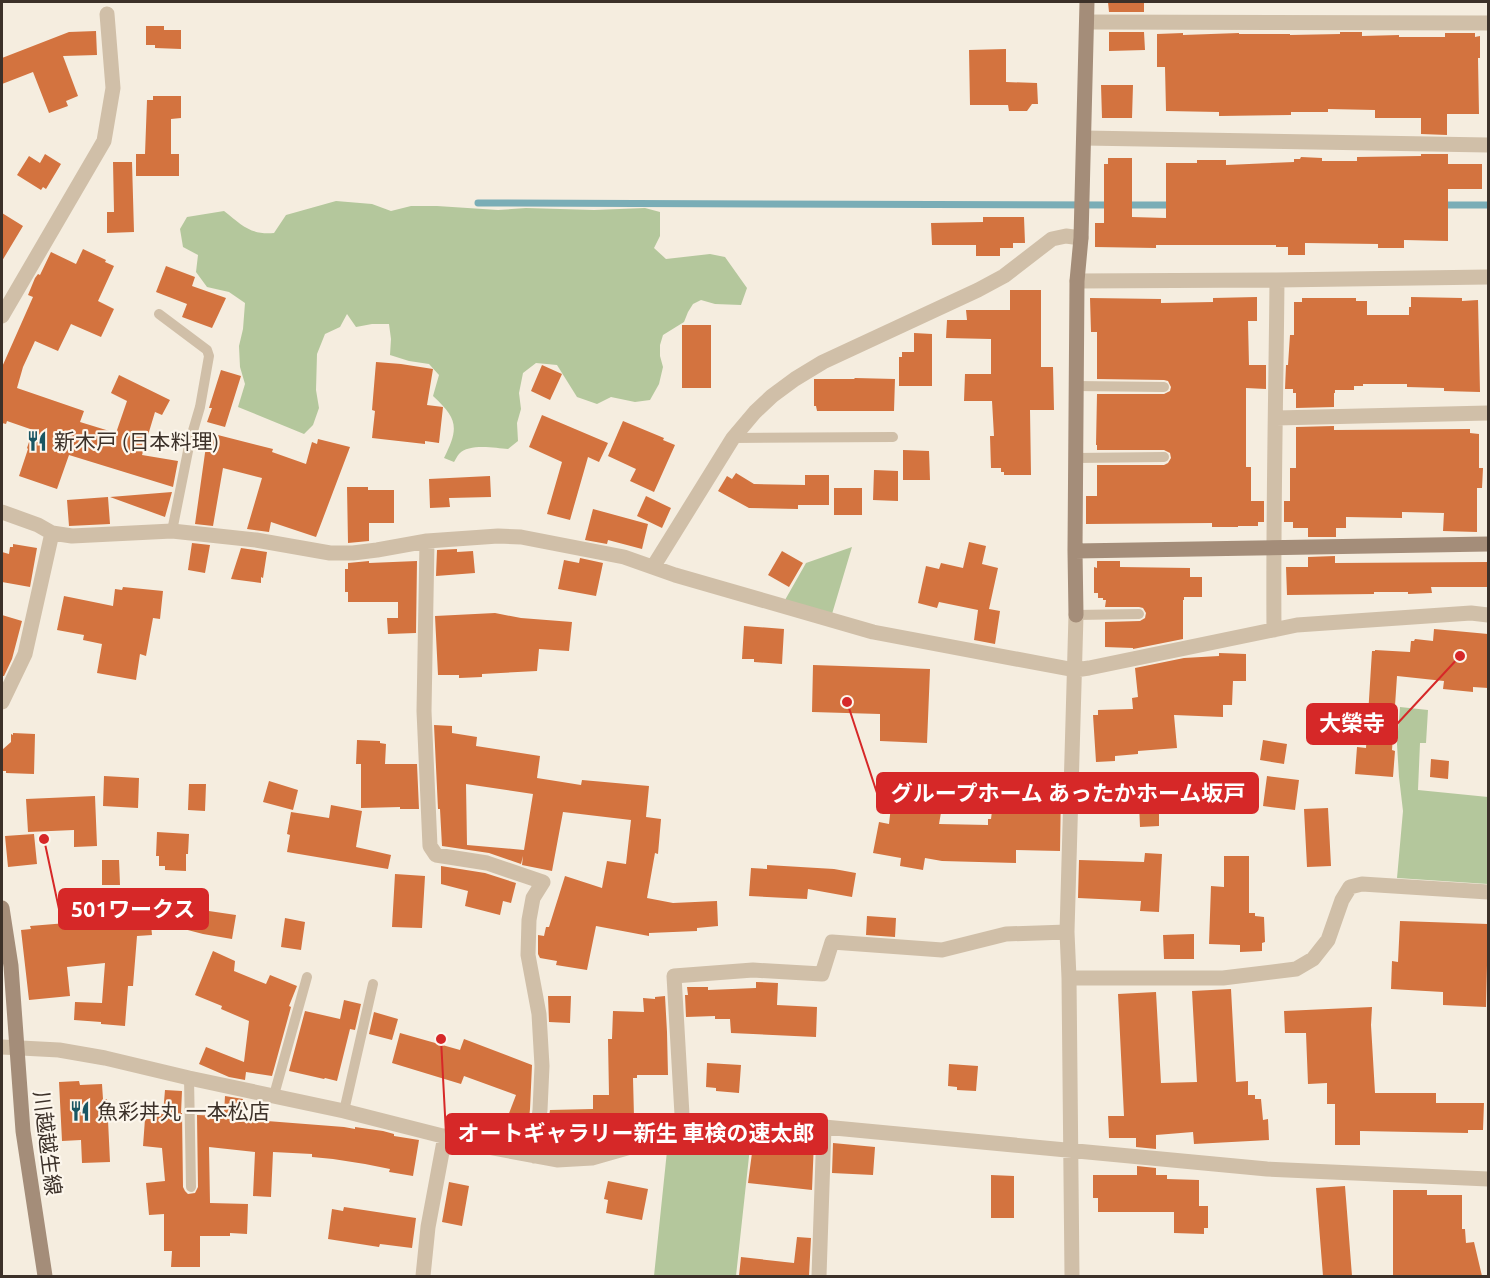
<svg xmlns="http://www.w3.org/2000/svg" width="1490" height="1278" font-family="Ubuntu,'Noto Sans JP',sans-serif">
<style>
.green{fill:#b4c79c}
.lines{fill:none;stroke-linecap:round;stroke-linejoin:round}
.stream{stroke:#7aadb6;stroke-width:7}
.building{fill:#d3733f;fill-rule:evenodd}
.lane{stroke:#d0bfa8;stroke-width:10}
.street{stroke:#d0bfa8;stroke-width:15}
.secondary{stroke:#a48d79;stroke-width:15}
.labels{text-anchor:middle;dominant-baseline:central;stroke-width:4.5;stroke-linejoin:round;paint-order:stroke}
.poi-label{font-size:21px;fill:#3c3129;stroke:#fcf6ec;text-anchor:start}
.street-label{font-size:21px;fill:#3c3129;stroke:#fcf6ec}
.leader{fill:none;stroke:#d62828;stroke-width:2}
.callout-dot{fill:#d62828;stroke:#fcf6ec;stroke-width:2}
.callout{fill:#d62828;stroke:#d62828;stroke-width:2}
.callout-label{font-size:22px;text-anchor:middle;font-weight:bold;fill:#fff}
</style>
<rect width="100%" height="100%" fill="#f5eddf"/>
<path class="green" d="M336 201 372 204 391 211 411 206H437L498 210 526 208 594 210 645 208 660 212V236L654 248 666 259 710 254 725 257 747 288 741 305 715 304 701 300 693 304 688 312 684 322 663 335 660 345V356L663 367 659 384 650 400 635 402 611 397 597 404 577 397 557 365 536 363 523 373 519 393 521 409 517 423 518 441 508 449C495 448 469 443 459 454 457 456 456 459 454 462L444 458C459 428 458 419 433 396L439 375 429 364 409 361 390 355 391 339 389 324H372L356 327 347 314 340 327 325 334 317 354 316 390 319 408 313 425 304 434 238 407 245 384 240 367 239 346 243 329 245 303 229 292 207 287 196 272 198 255 183 247 180 229 187 217 224 211C242 225 250 235 274 233L286 215Z
M852 547 832 614 785 600 806 563Z
M1400 707 1428 710 1426 743H1420L1418 790 1488 797V884L1397 878 1403 811 1399 777 1397 744Z
M751 1138 736 1276H654L667 1151 699 1144Z"/>
<g class="lines">
<path class="stream" d="M478 203 1111 205
M1125 205H1174
M1440 205H1488"/>
</g>
<path class="building" d="M1108 2H1144V12H1109Z
M146 26H164V30H181V49L155 48V45H146Z
M96 31 97 55 63 56 78 96 66 101 68 106 49 113 33 72 2 84V58L69 32Z
M1109 32H1144L1145 50 1109 51Z
M1340 32H1362V36L1399 35V37H1445V33H1475V37L1480 36V58H1478L1479 114H1447V135L1421 134V118H1375V110L1328 109V112H1291V115L1219 116V112L1166 111 1165 67H1157V34L1183 33V35L1239 33V34H1290V35L1340 34Z
M1006 49V82L1037 83 1038 104H1032L1027 111H1009L1008 105H970L969 50Z
M1101 85H1133L1132 118H1102Z
M153 96H181V118L171 119V154H179V176H136V154H145L147 100H153Z
M45 154 61 164 46 189 43 187 41 190 17 175 29 156 40 163Z
M1421 154H1448V164H1482V189H1448V241L1404 240V248H1378V244L1305 243V255H1288V247H1276V245H1156V248L1095 247V223H1104V164H1108V158H1132V217L1166 218V163H1197V160H1226V165L1294 162V159H1300L1301 157 1322 158V161H1357V157L1421 156Z
M113 162H132L134 232 107 233V212H114Z
M2 213 23 226 2 261Z
M983 217H1024L1025 243H1013V248H1000V256H976V245H932L931 223 983 222Z
M83 249 106 260 105 262 114 266 98 301 114 309 101 337 71 324 58 351 35 341 23 367 17 388 84 411 80 422 116 433 127 401 111 393 119 375 170 400 162 415 155 412 142 455 178 461 173 487 69 455 57 489 19 476 28 449 27 448 33 430 7 421 6 424 2 423V367L33 297 28 295 35 278 38 274 40 275 51 252 76 264Z
M166 266 195 277 192 286 226 298 212 328 182 317 187 304 156 292Z
M1010 290H1041V367H1053L1054 410H1030L1031 475H1004V472H1001V468H991L990 436H994L992 401H964L965 374H991V339L946 338 947 320H967L966 310H1010Z
M1257 297V321H1248L1249 365H1266V389L1246 388V467H1251V501H1264V522H1258V526H1238V527H1212V523L1086 524V496H1097V465H1164L1168 463 1171 458 1170 453 1164 450H1097V445H1096L1097 394H1164L1170 391 1171 387 1168 381 1164 380 1097 379V332H1091L1090 298 1161 299V303L1213 302V298Z
M1411 297 1462 298V301L1478 300 1480 392 1444 391V388L1407 387V384H1363V386H1354V390H1335V393H1334V407L1296 408V393H1293V389H1285L1286 365H1288L1290 335H1294V302H1302V298H1356V301H1367V315H1409V307H1411Z
M682 325H711V388H682Z
M914 333 932 334V386H899V357H902V352H914Z
M376 362 401 364 433 369 427 405 443 407 439 443 425 441V444L372 438 375 411 372 410Z
M542 365 562 374 550 400 531 391Z
M221 370 241 376 225 427 207 422 212 408H209Z
M855 378 895 379 894 411H817L816 406H814V379H854Z
M542 415 608 443 599 462 588 457 570 520 547 514 562 462 529 447Z
M623 421 664 438 663 440 675 445 654 492 630 481 636 469 608 456Z
M1334 426V430L1470 429V433L1479 434V468H1483L1482 488H1477V532L1443 531 1444 513 1402 512V518L1346 517V528H1336V537H1308V528H1293V522H1284V501H1290V468H1296V427Z
M210 433 273 449 272 452 306 464 312 442 317 444 318 439 350 447 316 537 271 522 269 532 247 529 262 478 223 468 213 526 195 524 205 453Z
M903 450 929 451 930 480H903Z
M874 470 898 471V501L873 500Z
M736 473 754 484 805 485V475H829V505H798V509L749 508 718 491 727 476 732 479Z
M490 476 491 497 449 498 450 507 430 508 429 479Z
M347 487H368V490H394V523H369V541L348 543Z
M834 488H862V515H834Z
M172 492 165 517 110 497Z
M646 496 671 508 662 528 637 516Z
M108 497 110 524 69 526 67 500Z
M593 509 648 524 642 549 608 540 607 544 585 540Z
M969 542 986 546 982 564 998 568 989 609 1000 611 995 644 974 640 978 610 939 602 937 608 918 603 926 566 939 569 941 563 963 568Z
M192 543 210 545 205 573 188 570Z
M13 544 37 548 30 587 2 582V552L9 554 10 547H13Z
M241 548 267 552 263 578 261 577V583L231 579Z
M457 549V552L473 551 475 573 436 576 437 550Z
M782 551 803 563 789 587 768 575Z
M1335 556V563L1488 562V587H1431L1432 593 1408 594V592H1374V594L1287 595 1286 567H1308V557Z
M580 558 603 563 596 596 558 589 564 560 579 563Z
M369 561V563L417 561 416 633 388 634 387 618H398V602H348V592H345V569H348V563Z
M1097 561H1120V567L1190 568V577H1202V597H1184V600H1183V639L1133 649V648L1105 647V622L1140 621 1145 618 1146 613 1143 608 1139 607H1105L1106 600H1103V598H1098V593H1094V567L1097 568Z
M123 587 163 591 160 619 153 618 146 656 140 654 136 680 97 673 102 644 83 640 84 635 57 630 64 596 113 606 115 589 122 590Z
M495 613 521 618 572 622 569 651 539 649 537 671 482 674V677L459 678V675H438L435 616Z
M2 615 22 621 12 659 4 676H2Z
M744 626 784 629 782 664 754 662V659H742Z
M1434 629 1488 634V688L1473 687V692L1443 689 1444 681 1397 676 1392 750 1395 751 1393 777 1355 774 1357 747 1366 748 1372 651H1375V650L1410 652 1411 641H1414L1415 639 1433 641Z
M1219 653 1246 654V681H1233L1232 705H1223V717L1174 715 1177 748 1138 751V754L1115 756V761L1096 762 1093 715H1098V710L1133 709 1132 698 1138 697 1135 668 1184 658 1219 656Z
M813 665 930 669 927 743 880 741V714L812 712Z
M434 725 452 726V733L477 737 476 746 540 756 537 778 581 785 582 780 649 786 646 817 661 819 658 854 655 853 647 898 673 903 717 901 718 926 697 928V931L649 933V936L596 926 587 970 556 965 557 961 540 958 538 954V935L544 936 546 927H549L565 876 602 888 607 861 626 864 631 820 563 812 552 871 522 865 523 856 521 864 489 853 442 846 440 809H438ZM466 784 533 794 524 850 467 845Z
M13 733 35 734 34 774 6 773V771H2V750L11 742V734L13 735Z
M357 740 380 741V743L386 744 385 764H417L419 809H400V807L361 808V764H356Z
M1263 740 1287 744 1284 764 1260 760Z
M1431 759 1449 761 1448 779 1430 777Z
M104 776 139 778 138 808 103 806Z
M1267 776 1299 780 1295 810 1263 806Z
M914 778 946 784 939 824 988 825V819H991L996 779 1026 783V788H1061L1060 851 1016 850V863L942 861 925 858 923 870 900 866 901 858 873 853 879 822 889 824 893 788 912 790Z
M269 781 298 790 293 810 263 802Z
M189 784H206L205 811 188 810Z
M95 796 97 846 74 847V830L28 832 26 799Z
M1159 802V826L1140 827 1139 803Z
M331 805 362 811 356 847 391 855 388 869 287 852 290 835 287 834 291 812 329 818Z
M1328 808 1331 866 1307 867 1304 809Z
M157 832 189 834 188 854H186V871L165 870V866H159V856H156Z
M34 834 37 864 8 867 5 836Z
M1145 853 1162 854 1159 912 1140 911 1141 901 1078 898 1079 860 1144 862Z
M1224 856H1249V913H1255V916L1264 917 1265 942 1262 943V951L1240 952V945L1209 944 1211 886 1224 887Z
M102 860H119L120 885H102Z
M767 865 834 869 856 873 852 897 808 889 807 899 749 896 751 868 767 869Z
M441 866 485 873 516 883 511 903 503 901 500 915 465 906 468 891 441 884Z
M395 874 425 876 422 928 392 927Z
M187 901 204 905 202 910 236 915 232 939 203 934 180 928Z
M143 904 146 914H150L152 935 137 936 133 986H128L125 1026 101 1024V1022L74 1020 75 1002 102 1003 105 963 67 967 70 996 29 1000 21 930 31 929 30 926 116 919 115 906Z
M867 916 896 918 895 937 866 935Z
M285 918 305 922 301 950 281 947Z
M1400 921 1488 924 1486 1007 1443 1005V992L1391 989 1392 961 1398 962Z
M1194 934V959H1164L1163 935Z
M213 951 235 961 234 971 266 984 270 975 297 986 289 1006 291 1007 272 1076 246 1072 245 1080 229 1077 199 1064 206 1047 244 1062 249 1021 221 1009 222 1006 195 995Z
M756 982 778 983 777 1005 817 1007 816 1037 731 1033 730 1019H715V1016L686 1017 685 995H688L687 987H708V990L756 988Z
M1231 989 1236 1082 1248 1081V1095H1255V1099H1261L1263 1120 1268 1119 1269 1140 1194 1144 1193 1132 1156 1135V1149L1136 1147V1138H1109L1108 1116H1124L1118 994 1156 992 1161 1083 1197 1082 1192 991Z
M548 996H571L570 1023 549 1022Z
M665 996 667 1032 668 1075H637V1078H633L634 1117H629V1133L589 1132V1133H567V1137L546 1138 550 1110 593 1109V1095H609L608 1039H612L613 1011 644 1012 643 998 655 999V997Z
M344 1000 361 1004 355 1030 350 1029 337 1081 325 1078 324 1079 289 1071 305 1011 340 1019Z
M1372 1007 1371 1025 1375 1093H1436V1103H1484L1483 1130H1468V1133L1360 1131V1145H1335V1104H1327V1083L1308 1084 1306 1033H1285L1284 1011Z
M374 1012 398 1019 392 1040 369 1034Z
M400 1033 460 1050 464 1039 532 1065 530 1109 527 1138 503 1129 516 1095 464 1076 461 1084 392 1063Z
M707 1063 741 1065 739 1093 716 1091V1088L706 1087Z
M949 1064 978 1066 976 1091 957 1090V1087L948 1086Z
M79 1081 80 1085 102 1084 103 1099H107L110 1162 82 1163 81 1140 62 1141 59 1082Z
M165 1090 182 1091 181 1113H182L183 1187 185 1191 188 1194 195 1193 198 1187 197 1115 222 1116V1113H224L225 1096 243 1099 241 1118 254 1119V1120L344 1127 355 1129V1127L383 1131 394 1134V1136L419 1140 413 1176 389 1172 390 1169 365 1164 333 1159 312 1157V1154L273 1152 271 1197 253 1196 255 1152 209 1147 210 1203 248 1204 247 1234 230 1233V1236H200V1267H171L172 1251H164V1214L149 1215 146 1183 165 1181 162 1148 143 1146 145 1119H155V1113L163 1114Z
M760 1139 797 1144V1142L811 1143V1141H814L812 1190 748 1183 752 1153 758 1154Z
M833 1143 875 1147 873 1175 832 1173Z
M1137 1166 1156 1168V1175H1167V1179L1199 1180V1206H1208V1228H1204V1234L1174 1233V1212H1098V1198H1093V1175H1137Z
M991 1175 1014 1176V1218H991Z
M608 1181 648 1189 642 1220 606 1213 608 1200 604 1199Z
M449 1182 469 1186 462 1226 442 1222Z
M1345 1186 1352 1276H1323L1316 1188Z
M1393 1190H1427V1195H1462V1229H1465L1466 1243 1474 1242 1482 1276H1393Z
M344 1207 416 1218 412 1248 380 1244 379 1247 328 1239 332 1209 343 1211Z
M797 1237 811 1238 809 1276H739L741 1257 794 1263Z"/>
<g class="lines">
<path class="lane" d="M159 314 207 350 209 356 200 407 190 441 172 531
M1076 386 1164 387
M733 438 893 437
M1076 458 1164 457
M1076 615 1139 614
M189 1078 191 1187
M274 1095 307 977
M344 1111 373 984"/>
<path class="street" d="M1087 22 1488 23
M1084 138 1488 145
M1077 281 1277 280 1488 277
M2 316 104 141 113 88 107 14
M1276 418 1488 413
M2 512 38 525 52 533 72 536 172 531 256 540 330 553H353L377 550 427 541 498 536 521 537 624 557 675 575 873 632 1075 670 1089 668 1297 625 1471 613 1488 615
M427 541 424 711 430 846 436 855 487 863 543 882 533 898 529 920 528 955 539 1014 542 1066 540 1110 534 1156
M653 567 733 438 755 412 772 396 795 379 823 362 978 290 1004 276 1052 239 1066 236 1081 238
M1274 630C1273 513 1276 396 1277 280
M2 702 25 654 52 533
M1069 978H1223L1296 969 1313 959 1328 940 1342 900 1350 887 1362 884 1488 892
M2 1047 59 1050 105 1058 189 1078 344 1111 482 1146 557 1160 592 1158 683 1132 703 1128 748 1124 824 1127 1267 1169 1488 1179
M683 1132 674 976 753 970 822 974 832 942 942 950 1006 934 1067 932
M423 1276 428 1227 445 1136
M819 1276 824 1127
M1072 1276 1069 978 1067 932 1076 615"/>
<path class="secondary" d="M1075 551 1488 544
M1076 615 1075 551 1077 281 1081 238 1087 2
M2 908 11 966 23 1131 45 1276"/>
</g>
<defs>
<g id="restaurant-bare" transform="scale(1.62)"><path d="M-5-6h1v4h1v-4h1v4h1v-4h1v5L-1.5 .5V6h-2V.5L-5-1ZM5-6V6H3V1.5H1.5Q1.5-4 5-6Z" fill="#195663" stroke="#fcf6ec" stroke-width="2.5" paint-order="stroke"/></g>
</defs>
<g fill-rule="evenodd">
<use href="#restaurant-bare" x="37" y="441"/>
<use href="#restaurant-bare" x="80" y="1111"/>
</g>
<g class="labels">
<g class="poi-label">
<text x="54" y="441">新木戸 (日本料理)</text>
<text x="97" y="1111">魚彩丼丸 一本松店</text>
</g>
<g class="street-label">
<text transform="translate(48 1143) rotate(83)">川越越生線</text>
</g>
</g>
<path class="leader" d="M1460 656L1397 724M847 702L877 793M44 839L59 909M441 1039L446 1134"/>
<g class="callout-dot">
<circle cx="1460" cy="656" r="6"/>
<circle cx="847" cy="702" r="6"/>
<circle cx="44" cy="839" r="6"/>
<circle cx="441" cy="1039" r="6"/>
</g>
<g class="callout">
<rect x="1307" y="704" width="90" height="40" rx="6"/>
<rect x="877" y="773" width="381" height="40" rx="6"/>
<rect x="59" y="889" width="149" height="40" rx="6"/>
<rect x="446" y="1114" width="381" height="40" rx="6"/>
</g>
<g class="callout-label">
<text x="1352" y="731">大榮寺</text>
<text x="1068" y="801">グループホーム あったかホーム坂戸</text>
<text x="133" y="917">501ワークス</text>
<text x="636" y="1141">オートギャラリー新生 車検の速太郎</text>
</g>
<rect width="1490" height="1278" fill="none" stroke="#3c3129" stroke-width="6"/>
</svg>
